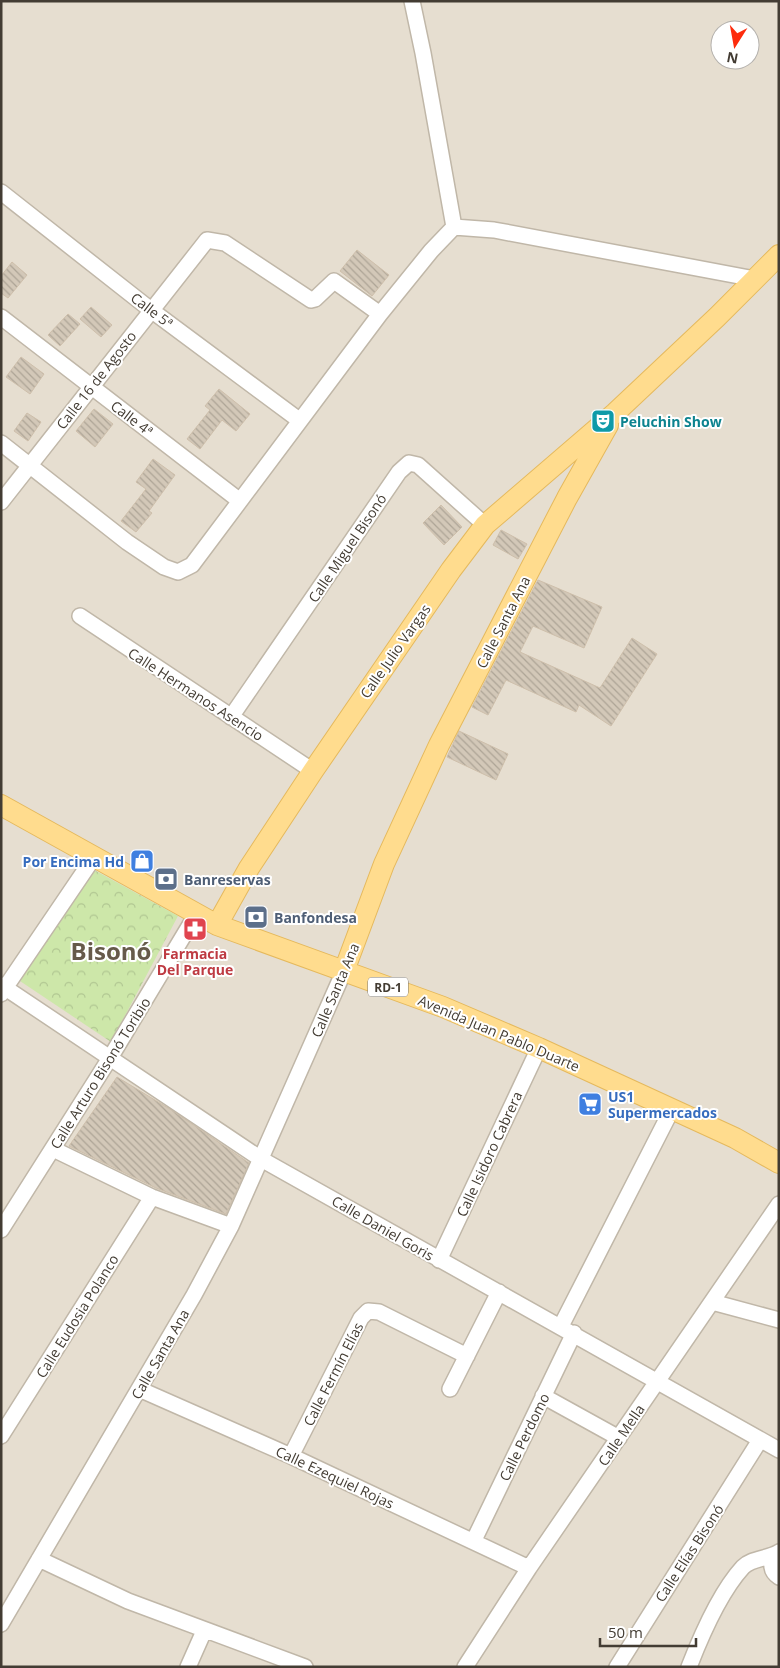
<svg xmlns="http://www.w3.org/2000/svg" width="780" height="1668" font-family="'Open Sans',sans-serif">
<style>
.residential{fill:#e6ded0;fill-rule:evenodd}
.park{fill:url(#park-crowns)}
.building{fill:url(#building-back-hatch);stroke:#cebfab}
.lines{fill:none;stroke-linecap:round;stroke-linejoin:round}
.minor-casing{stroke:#c0b7a8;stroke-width:18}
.major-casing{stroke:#e5b95d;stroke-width:22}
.minor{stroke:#fff;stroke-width:15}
.major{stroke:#ffdc8e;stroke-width:20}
.labels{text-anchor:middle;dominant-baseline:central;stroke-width:4;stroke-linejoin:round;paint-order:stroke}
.shield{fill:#fff;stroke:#7b7670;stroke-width:1}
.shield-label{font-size:12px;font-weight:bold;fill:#433c33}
.street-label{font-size:14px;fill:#433c33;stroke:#fff}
.culture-label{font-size:14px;font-weight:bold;fill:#0d838f;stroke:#fff;text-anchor:start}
.shop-label{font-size:14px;font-weight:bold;fill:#366cbe;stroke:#fff;text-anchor:end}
.service-label{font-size:14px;font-weight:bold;fill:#4e5e75;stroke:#fff;text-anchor:start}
.health-label{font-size:14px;font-weight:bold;fill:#be3a42;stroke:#fff}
.town-label{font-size:24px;font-weight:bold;fill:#665a4a;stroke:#fff}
</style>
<defs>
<pattern id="park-crowns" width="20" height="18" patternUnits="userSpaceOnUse" patternTransform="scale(1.25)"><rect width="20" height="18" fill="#cde7a9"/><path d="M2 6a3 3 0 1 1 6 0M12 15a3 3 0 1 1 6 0" fill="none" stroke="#b1c792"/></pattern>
<pattern id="building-back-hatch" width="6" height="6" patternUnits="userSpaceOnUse" patternTransform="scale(1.25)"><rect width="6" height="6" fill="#d3c8b8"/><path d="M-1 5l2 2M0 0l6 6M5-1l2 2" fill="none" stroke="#ada496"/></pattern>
</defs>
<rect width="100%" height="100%" fill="#f2ede2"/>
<path class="residential" d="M1 1H779V1667H1ZM720 30H750V60H720Z"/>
<path class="park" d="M96 871 178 916 111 1042 17 979 85 877Z"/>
<path class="building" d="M357 250 389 275 372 296 340 271Z
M12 262 27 275 8 298 1 293V276Z
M91 307 112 325 101 337 80 319Z
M68 314 80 324 60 346 48 335Z
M21 357 44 374 30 394 6 377Z
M219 389 250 414 236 431 222 420 200 449 187 439 210 410 205 406Z
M94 409 113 424 95 447 76 431Z
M27 413 41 422 28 441 14 431Z
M153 459 175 475 149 511 152 513 136 532 121 521 146 489 136 482Z
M441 505 462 527 444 545 423 523Z
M501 530 527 544 518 559 493 545Z
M538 580 602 607 584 648 533 626 520 652 600 688 632 638 657 654 611 726 579 705 576 712 506 680 488 715 472 707Z
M459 731 508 754 496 780 447 757Z
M117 1077 173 1111 249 1163 226 1214 156 1188 69 1146Z"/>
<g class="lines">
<g class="minor-casing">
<path id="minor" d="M412 1 423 53 454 227
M1 192 151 310 299 420
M1 317 240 501
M1 443 127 542 164 567 178 572 192 565 380 314 431 251 454 227 494 230 755 279
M1 502 207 240 225 243 311 300 315 299 334 281 380 314
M80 616 313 771
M231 717 399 472 409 463 418 465 485 525
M1 985 261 1159 779 1450
M1 994 94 857
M53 1149 152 1197 231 1226
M1 1230 110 1058 196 915
M439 1260 539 1048
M712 1302 779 1320
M561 1326 672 1109
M139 1389 291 1456 529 1568
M450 1389 499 1292
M543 1396 619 1438
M1 1436 152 1197
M291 1456 361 1318 368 1311 379 1312 467 1356
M474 1540 574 1333
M774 1555C771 1564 770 1571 779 1577
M39 1559 128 1601 305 1667
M1 1624 194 1295 231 1226 344 971
M188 1667 204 1631
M465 1667 529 1568 779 1204
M617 1667 760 1440
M689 1667C701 1636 721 1591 743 1567 752 1558 768 1559 779 1552"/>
</g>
<g class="major-casing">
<path id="major" d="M1 805 217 925 443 1007 539 1048 735 1138 779 1163
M217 925 249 868 313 771 451 570 485 525 615 413 717 317 779 255
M344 971 384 864 439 745 567 498 608 425"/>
</g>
<use href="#minor" class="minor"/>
<use href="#major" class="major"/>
</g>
<defs>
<g id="theatre-square" transform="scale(1.25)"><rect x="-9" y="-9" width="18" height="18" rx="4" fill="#0f9aa8" stroke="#fff"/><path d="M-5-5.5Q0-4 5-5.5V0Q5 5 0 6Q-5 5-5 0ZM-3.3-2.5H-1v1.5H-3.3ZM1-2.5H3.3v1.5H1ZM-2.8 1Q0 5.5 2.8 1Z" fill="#fff"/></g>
<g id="shop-square" transform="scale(1.25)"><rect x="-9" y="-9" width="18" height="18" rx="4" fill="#3f7fe0" stroke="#fff"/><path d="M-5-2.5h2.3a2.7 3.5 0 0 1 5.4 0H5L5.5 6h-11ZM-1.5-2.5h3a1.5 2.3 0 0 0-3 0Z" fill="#fff"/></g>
<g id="bank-square" transform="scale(1.25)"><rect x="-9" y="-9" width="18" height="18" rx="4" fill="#5c6f8a" stroke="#fff"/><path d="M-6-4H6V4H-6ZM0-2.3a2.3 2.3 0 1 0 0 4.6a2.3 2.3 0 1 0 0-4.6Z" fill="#fff"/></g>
<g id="pharmacy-square" transform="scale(1.25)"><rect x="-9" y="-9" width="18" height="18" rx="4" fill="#e0444e" stroke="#fff"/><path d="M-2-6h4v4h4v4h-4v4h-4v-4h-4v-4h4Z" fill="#fff"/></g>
<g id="supermarket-square" transform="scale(1.25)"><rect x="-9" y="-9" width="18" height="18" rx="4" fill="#3f7fe0" stroke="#fff"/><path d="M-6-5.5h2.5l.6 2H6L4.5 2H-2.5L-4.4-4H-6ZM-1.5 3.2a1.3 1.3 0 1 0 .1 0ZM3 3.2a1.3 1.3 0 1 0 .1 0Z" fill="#fff"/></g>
</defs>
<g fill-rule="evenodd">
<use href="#theatre-square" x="603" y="421"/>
<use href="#shop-square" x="142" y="861"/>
<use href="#bank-square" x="166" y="879"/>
<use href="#bank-square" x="256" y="917"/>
<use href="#pharmacy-square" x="195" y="929"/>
<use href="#supermarket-square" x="590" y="1104"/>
</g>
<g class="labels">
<rect class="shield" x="368" y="977.5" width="40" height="19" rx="4"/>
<g class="shield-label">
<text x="388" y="987">RD-1</text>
</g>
<g class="street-label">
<text transform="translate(152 310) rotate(37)">Calle 5ª</text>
<text transform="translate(96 380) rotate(-52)">Calle 16 de Agosto</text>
<text transform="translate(132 418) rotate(37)">Calle 4ª</text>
<text transform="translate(347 548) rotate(-56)">Calle Miguel Bisonó</text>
<text transform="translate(503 622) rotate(-63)">Calle Santa Ana</text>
<text transform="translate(395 651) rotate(-55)">Calle Julio Vargas</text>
<text transform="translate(196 694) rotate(33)">Calle Hermanos Asencio</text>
<text transform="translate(335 990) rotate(-67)">Calle Santa Ana</text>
<text transform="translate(499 1033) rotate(23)">Avenida Juan Pablo Duarte</text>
<text transform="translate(100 1073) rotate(-58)">Calle Arturo Bisonó Toribio</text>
<text transform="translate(489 1154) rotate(-65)">Calle Isidoro Cabrera</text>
<text transform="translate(383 1228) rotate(30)">Calle Daniel Goris</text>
<text transform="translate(77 1316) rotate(-58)">Calle Eudosia Polanco</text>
<text transform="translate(160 1354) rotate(-60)">Calle Santa Ana</text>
<text transform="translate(333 1374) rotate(-63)">Calle Fermín Elías</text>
<text transform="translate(621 1435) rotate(-56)">Calle Mella</text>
<text transform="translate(524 1437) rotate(-64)">Calle Perdomo</text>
<text transform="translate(335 1477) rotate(25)">Calle Ezequiel Rojas</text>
<text transform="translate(689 1553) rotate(-57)">Calle Elías Bisonó</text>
</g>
<g class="culture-label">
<text x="620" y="421">Peluchin Show</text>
</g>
<g class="shop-label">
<text x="124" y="861">Por Encima Hd</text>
<text x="608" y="1096" text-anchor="start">US1<tspan x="608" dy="16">Supermercados</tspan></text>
</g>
<g class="service-label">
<text x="184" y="879">Banreservas</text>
<text x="274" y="917">Banfondesa</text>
</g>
<g class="health-label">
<text x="195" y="953">Farmacia<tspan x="195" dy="16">Del Parque</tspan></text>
</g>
<g class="town-label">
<text x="111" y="950">Bisonó</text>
</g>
</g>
<rect width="780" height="1668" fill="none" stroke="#433c33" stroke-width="5"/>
<g transform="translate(735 45) rotate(191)"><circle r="24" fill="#ffffff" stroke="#b4b1ad"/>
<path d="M0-4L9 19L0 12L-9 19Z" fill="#fd2c0d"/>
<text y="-8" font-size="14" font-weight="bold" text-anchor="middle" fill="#433c33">N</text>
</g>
<path d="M600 1638v8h96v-8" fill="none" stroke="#433c33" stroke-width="2.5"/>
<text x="608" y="1638" font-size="15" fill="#433c33" stroke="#ffffff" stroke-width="4" paint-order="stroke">50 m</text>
</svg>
